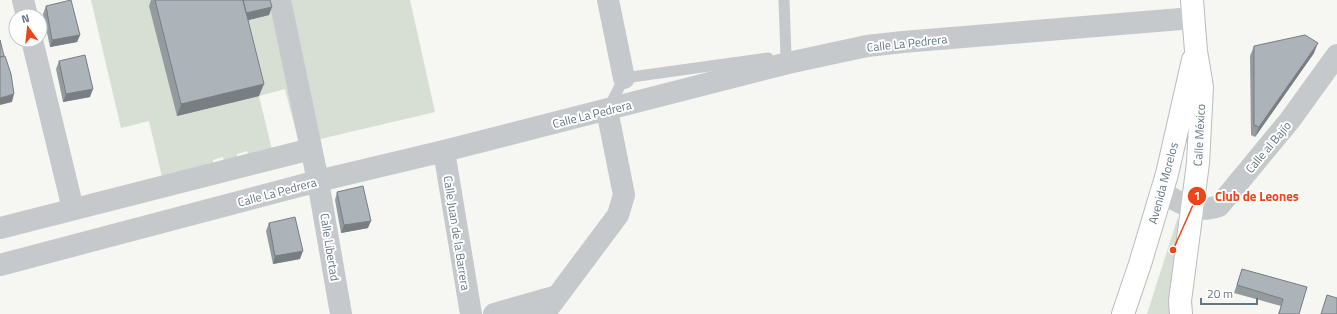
<svg xmlns="http://www.w3.org/2000/svg" width="1337" height="314" font-family="'Titillium Web',sans-serif">
<style>
.green{fill:#d7ded3}
.lines{fill:none;stroke-linecap:round;stroke-linejoin:round}
.primary-casing{stroke:#b8bcc0;stroke-width:24}
.service{stroke:#c5c9cc;stroke-width:11}
.minor{stroke:#c5c9cc;stroke-width:22}
.tertiary{stroke:#c5c9cc;stroke-width:22}
.primary{stroke:#fff;stroke-width:22}
.wall{fill:#949b9f}
.shaded-wall{fill:#787e82}
.building{fill:#acb4b9;stroke:#787e82}
.labels{text-anchor:middle;dominant-baseline:central;stroke-width:4;stroke-linejoin:round;paint-order:stroke}
.street-label{font-size:12px;fill:#637785;stroke:#fff}
.leader{fill:none;stroke:#ef4419;stroke-width:1.5}
.callout-dot{fill:#ef4419;stroke:#fff;stroke-width:1.5}
.mark-label{font-size:12px;text-anchor:middle;font-weight:bold;fill:#fff}
.callout-label{font-size:13px;text-anchor:middle;font-weight:bold;fill:#ef4419;stroke:#fff;stroke-width:4;stroke-linejoin:round;paint-order:stroke}
</style>
<rect width="100%" height="100%" fill="#f6f6f2"/>
<path class="green" d="M91 0H410L435 112 299 144 285 89 259 96 272 150 248 154 247 151 237 154V157L224 161 223 157 213 160V163L162 177 149 121 121 128Z
M1178 217 1179 314H1147Z"/>
<g class="lines">
<g class="primary-casing">
<path id="primary" d="M1123 314 1140 264 1167 174 1193 60
M1181 314 1180 301 1198 163 1202 87 1196 51 1192 0"/>
</g>
<path class="service" d="M784 0 786 56 788 63
M608 109 624 78 768 58"/>
<path class="minor" d="M23 0 27 16
M280 0 318 181 341 314
M608 0 624 78
M32 40 73 209
M444 151 471 314
M0 228 311 149
M0 265 318 181 444 151 788 63 867 46 903 42 1193 18
M494 314 557 296
M544 314 618 215 624 195 607 110"/>
<path class="tertiary" d="M1161 192C1183 204 1194 214 1219 206L1290 120 1337 55"/>
<use href="#primary" class="primary"/>
</g>
<path class="wall" d="M151 0H270L269 15 248 20 259 96 177 116 149 6Z
M46 6 80 35 77 42 50 47 43 14Z
M1254 46 1314 53 1255 137 1251 135 1250 56Z
M59 61 90 97 63 102 56 69Z
M337 192 368 228 341 233 335 200Z
M269 223 300 259 273 264 266 231Z
M1242 269 1307 287 1299 314H1278L1281 306 1234 293Z"/>
<path class="shaded-wall" d="M272 7 269 15 241 22 244 14Z
M80 35 77 42 50 47 52 40Z
M1318 43 1314 53 1255 137 1259 127Z
M264 84 259 96 177 116 181 104Z
M93 89 90 97 63 102 66 94Z
M14 94 12 102 0 105V98Z
M371 221 368 228 341 233 344 225Z
M303 251 300 259 273 264 275 256Z"/>
<path class="building" d="M71 0 80 35 52 40 46 6Z
M155 0H243L264 84 181 104Z
M243 0H270L272 7 246 13Z
M1305 35 1318 43 1259 127 1254 125V46Z
M0 40 4 56 0 57Z
M85 55 93 89 66 94 59 61Z
M5 56 11 74 14 94 0 98V57Z
M363 186 371 221 344 225 337 192Z
M295 217 303 251 275 256 269 223Z
M1242 269 1307 287 1299 314H1279L1283 299 1237 285Z
M1327 295 1337 298V314H1321Z"/>
<g class="labels">
<g class="street-label">
<text transform="translate(907 43) rotate(-6)">Calle La Pedrera</text>
<text transform="translate(592 114) rotate(-14)">Calle La Pedrera</text>
<text transform="translate(1199 135) rotate(-87)">Calle México</text>
<text transform="translate(1268 147) rotate(-50)">Calle al Bajío</text>
<text transform="translate(1163 183) rotate(-75)">Avenida Morelos</text>
<text transform="translate(277 192) rotate(-15)">Calle La Pedrera</text>
<text transform="translate(457 233) rotate(81)">Calle Juan de la Barrera</text>
<text transform="translate(330 247) rotate(81)">Calle Libertad</text>
</g>
</g>
<path class="leader" d="M1173 250L1197 196"/>
<g class="callout-dot">
<circle cx="1173" cy="250" r="4"/>
<circle cx="1197" cy="196" r="10"/>
</g>
<g class="mark-label">
<text x="1197" y="200">1</text>
</g>
<g class="callout-label">
<text x="1257" y="201">Club de Leones</text>
</g>
<g transform="translate(28 28) rotate(345)"><circle r="19" fill="#ffffff" stroke="#c1c9ce"/>
<path d="M0-3L7 15L0 10L-7 15Z" fill="#ef4419"/>
<text y="-6" font-size="11" font-weight="bold" text-anchor="middle" fill="#637785">N</text>
</g>
<path d="M1201 298v6h56v-6" fill="none" stroke="#637785" stroke-width="2"/>
<text x="1207" y="298" font-size="12" fill="#637785" stroke="#ffffff" stroke-width="3" paint-order="stroke">20 m</text>
</svg>
